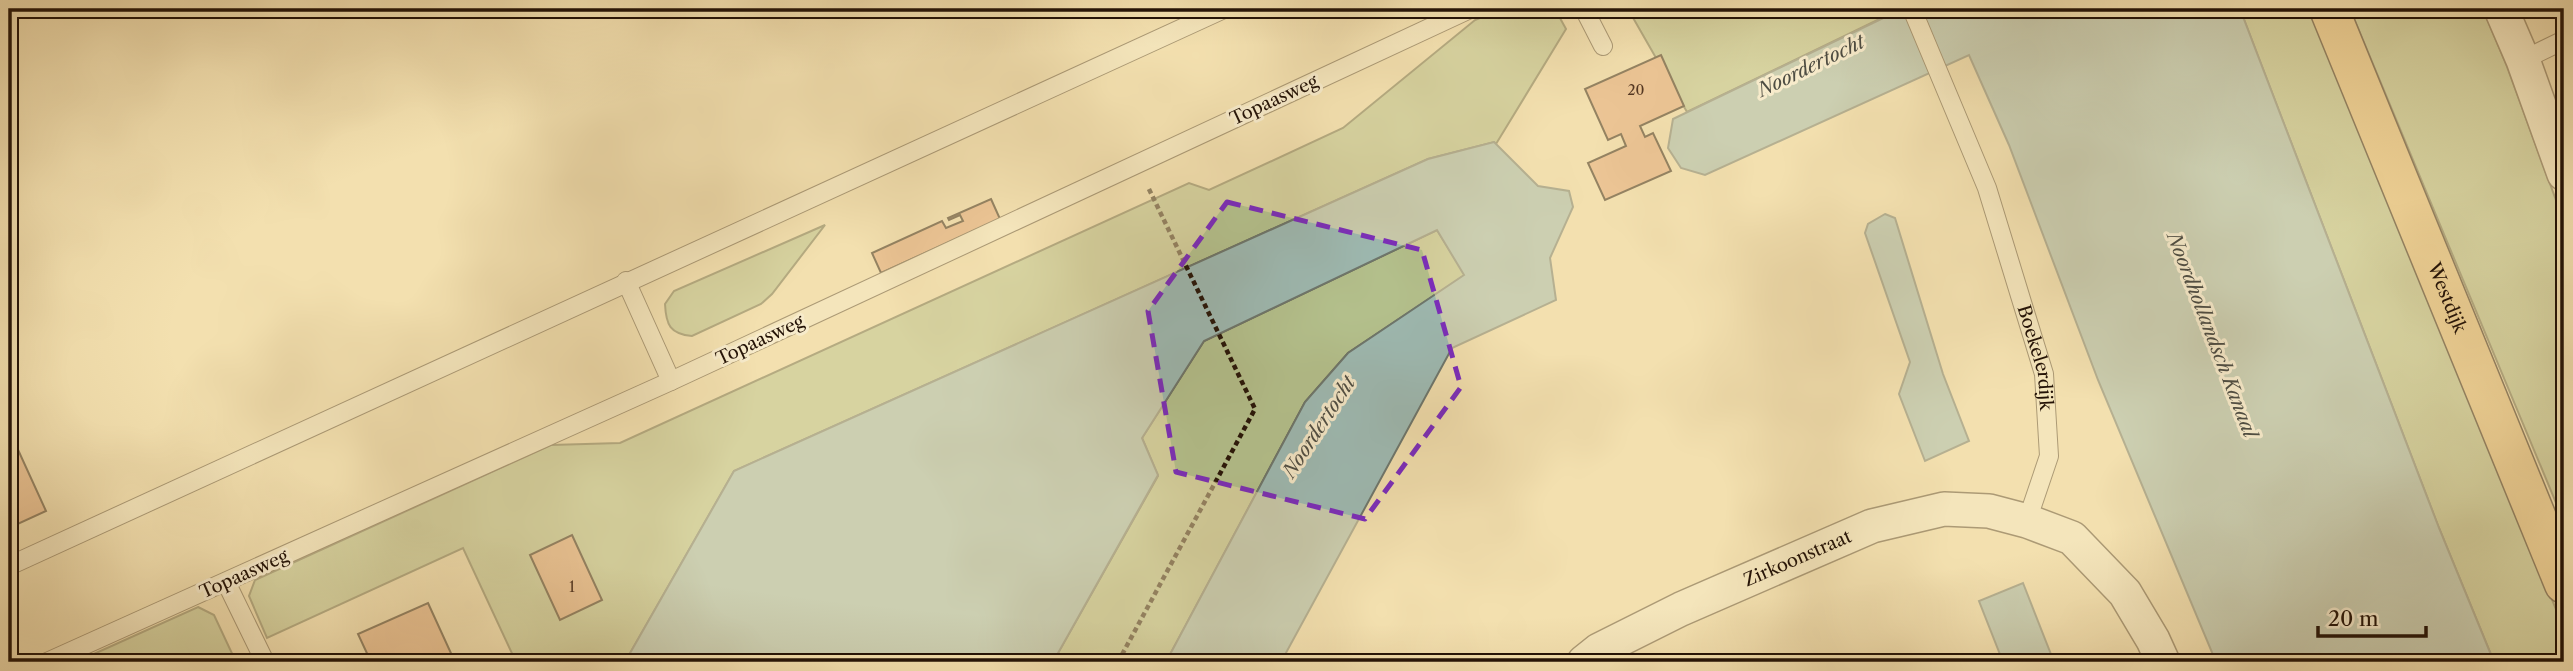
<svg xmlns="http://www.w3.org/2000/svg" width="2573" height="671" font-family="'Libre Caslon Text',serif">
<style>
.green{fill:#b5c38f;stroke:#6c6a4a;stroke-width:2}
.water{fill:#9ebbb4;stroke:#6d776e;stroke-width:2}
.building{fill:#e5a575;stroke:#231206;stroke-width:2}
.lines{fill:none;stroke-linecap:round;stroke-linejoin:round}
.service-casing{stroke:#574630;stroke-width:20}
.minor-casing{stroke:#574630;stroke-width:36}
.primary-casing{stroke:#231206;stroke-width:41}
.path{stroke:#231206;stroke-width:4.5;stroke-dasharray:5 3.5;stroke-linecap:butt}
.service{stroke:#f7ebcb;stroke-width:18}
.minor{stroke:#f7ebcb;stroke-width:33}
.primary{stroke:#eac078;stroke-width:38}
.marked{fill:none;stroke:#7b2cbf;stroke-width:5;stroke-dasharray:14 9;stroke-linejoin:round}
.labels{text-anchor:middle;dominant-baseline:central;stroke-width:6;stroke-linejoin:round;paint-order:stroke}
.number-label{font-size:14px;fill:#543722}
.street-label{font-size:18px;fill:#231206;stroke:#f7ebcb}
.water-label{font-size:19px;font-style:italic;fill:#4e4d43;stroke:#f7ebcb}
</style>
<rect width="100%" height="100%" fill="#f3e0af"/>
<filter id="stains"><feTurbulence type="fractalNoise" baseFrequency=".00286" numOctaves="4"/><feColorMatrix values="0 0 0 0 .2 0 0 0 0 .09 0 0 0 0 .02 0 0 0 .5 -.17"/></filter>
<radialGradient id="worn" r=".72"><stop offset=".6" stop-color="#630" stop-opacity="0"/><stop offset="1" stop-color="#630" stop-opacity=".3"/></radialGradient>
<path class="green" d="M1502 9H1555L1566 29 1496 144 1494 142 1428 159 734 471 625 662H516L463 548 267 638 249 596 255 580 551 445 620 443 1189 183 1209 190 1343 128 1475 20Z
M1628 9H1888L1890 14 1687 112Z
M2240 9H2312L2564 629V662H2494L2439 528Z
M2350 9H2483L2506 64 2564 222V522Z
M825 225 772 294 761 304 692 336C670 334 666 325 665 304L674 291Z
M1437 230 1465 275 1348 353 1305 402 1166 662H1053L1158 476 1142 438 1204 341Z
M198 607 214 615 236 662H76Z"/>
<path class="water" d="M1902 9H2240L2439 528 2494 662H2216L2098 380 2009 145 1969 55 1705 175 1681 168 1668 148 1673 119Z
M1494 142 1538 186 1569 191 1573 207 1550 258 1556 300 1452 348 1281 662H1166L1305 402 1348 353 1464 275 1437 230 1204 341 1142 438 1158 475 1053 662H625L734 471 1428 159Z
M1885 214 1895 218 1943 374 1969 441 1925 461 1899 394 1910 362 1865 233 1868 224Z
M2023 583 2054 662H2003L1979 601Z"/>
<path class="building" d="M1661 55 1684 106 1640 126 1645 137 1653 133 1671 171 1605 200 1588 163 1626 146 1621 134 1608 140 1585 89Z
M991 199 1000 219 881 273 872 253 942 221 946 228 963 221 960 215 949 220 948 218Z
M9 430 46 511 9 528Z
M572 535 602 600 560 620 530 555Z
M428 603 455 662H371L358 634Z"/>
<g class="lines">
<g class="service-casing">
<g id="service">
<path d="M1584 9 1603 46"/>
<path id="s1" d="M1912 9 1987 188 2044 374 2049 456 2027 521"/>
<path d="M2523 60 2564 40"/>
<path d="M626 281 671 381"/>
<path d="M9 566 1224 9"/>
<path d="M226 582 265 662"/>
<path d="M47 662 671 381 1470 9"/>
</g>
</g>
<g class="minor-casing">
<g id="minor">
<path d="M2501 9 2523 60 2564 174"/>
<path id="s2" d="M1584 662 1599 650 1681 609 1872 526 1944 509 1989 511 2027 521 2072 538 2125 593 2153 640 2163 662"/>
</g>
</g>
<g class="primary-casing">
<g id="primary">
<path id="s3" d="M2329 9 2564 584"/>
</g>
</g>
<path class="path" d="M1118 662 1255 409 1148 187"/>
<use href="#service" class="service"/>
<use href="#minor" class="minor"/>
<use href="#primary" class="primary"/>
</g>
<path d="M0 0H2573V671H0ZM1227 202 1422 250 1461 387 1365 519 1176 472 1148 311Z" fill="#f3e0af" fill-opacity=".55" fill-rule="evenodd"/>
<path class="marked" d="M1227 202 1422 250 1461 387 1365 519 1176 472 1148 311Z"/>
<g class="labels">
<g class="number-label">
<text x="1636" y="90">20</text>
<text x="572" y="587">1</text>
</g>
<g class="street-label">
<text transform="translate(1274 100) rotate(-25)">Topaasweg</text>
<text stroke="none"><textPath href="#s3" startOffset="312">Westdijk</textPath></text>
<text transform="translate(760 340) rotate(-25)">Topaasweg</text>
<text stroke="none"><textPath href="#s1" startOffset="371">Boekelerdijk</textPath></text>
<text stroke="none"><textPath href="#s2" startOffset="238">Zirkoonstraat</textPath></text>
<text transform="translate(244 574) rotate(-24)">Topaasweg</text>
</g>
<g class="water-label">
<text transform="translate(1811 66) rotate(-26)">Noordertocht</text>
<text transform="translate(2212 335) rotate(69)">Noordhollandsch Kanaal</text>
<text transform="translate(1319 427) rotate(-57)">Noordertocht</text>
</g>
</g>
<rect width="2573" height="671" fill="none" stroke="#f3e0af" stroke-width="35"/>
<rect x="10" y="10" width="2552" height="650" fill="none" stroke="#231206" stroke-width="3.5"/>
<rect x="18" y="18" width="2538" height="636" fill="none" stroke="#231206" stroke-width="2"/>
<path d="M2318 626v10h108v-10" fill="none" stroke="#231206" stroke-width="3.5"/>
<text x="2328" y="626" font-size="21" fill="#231206" stroke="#f7ebcb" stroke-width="5" paint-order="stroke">20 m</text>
<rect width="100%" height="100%" filter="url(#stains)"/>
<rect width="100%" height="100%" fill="url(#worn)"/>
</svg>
